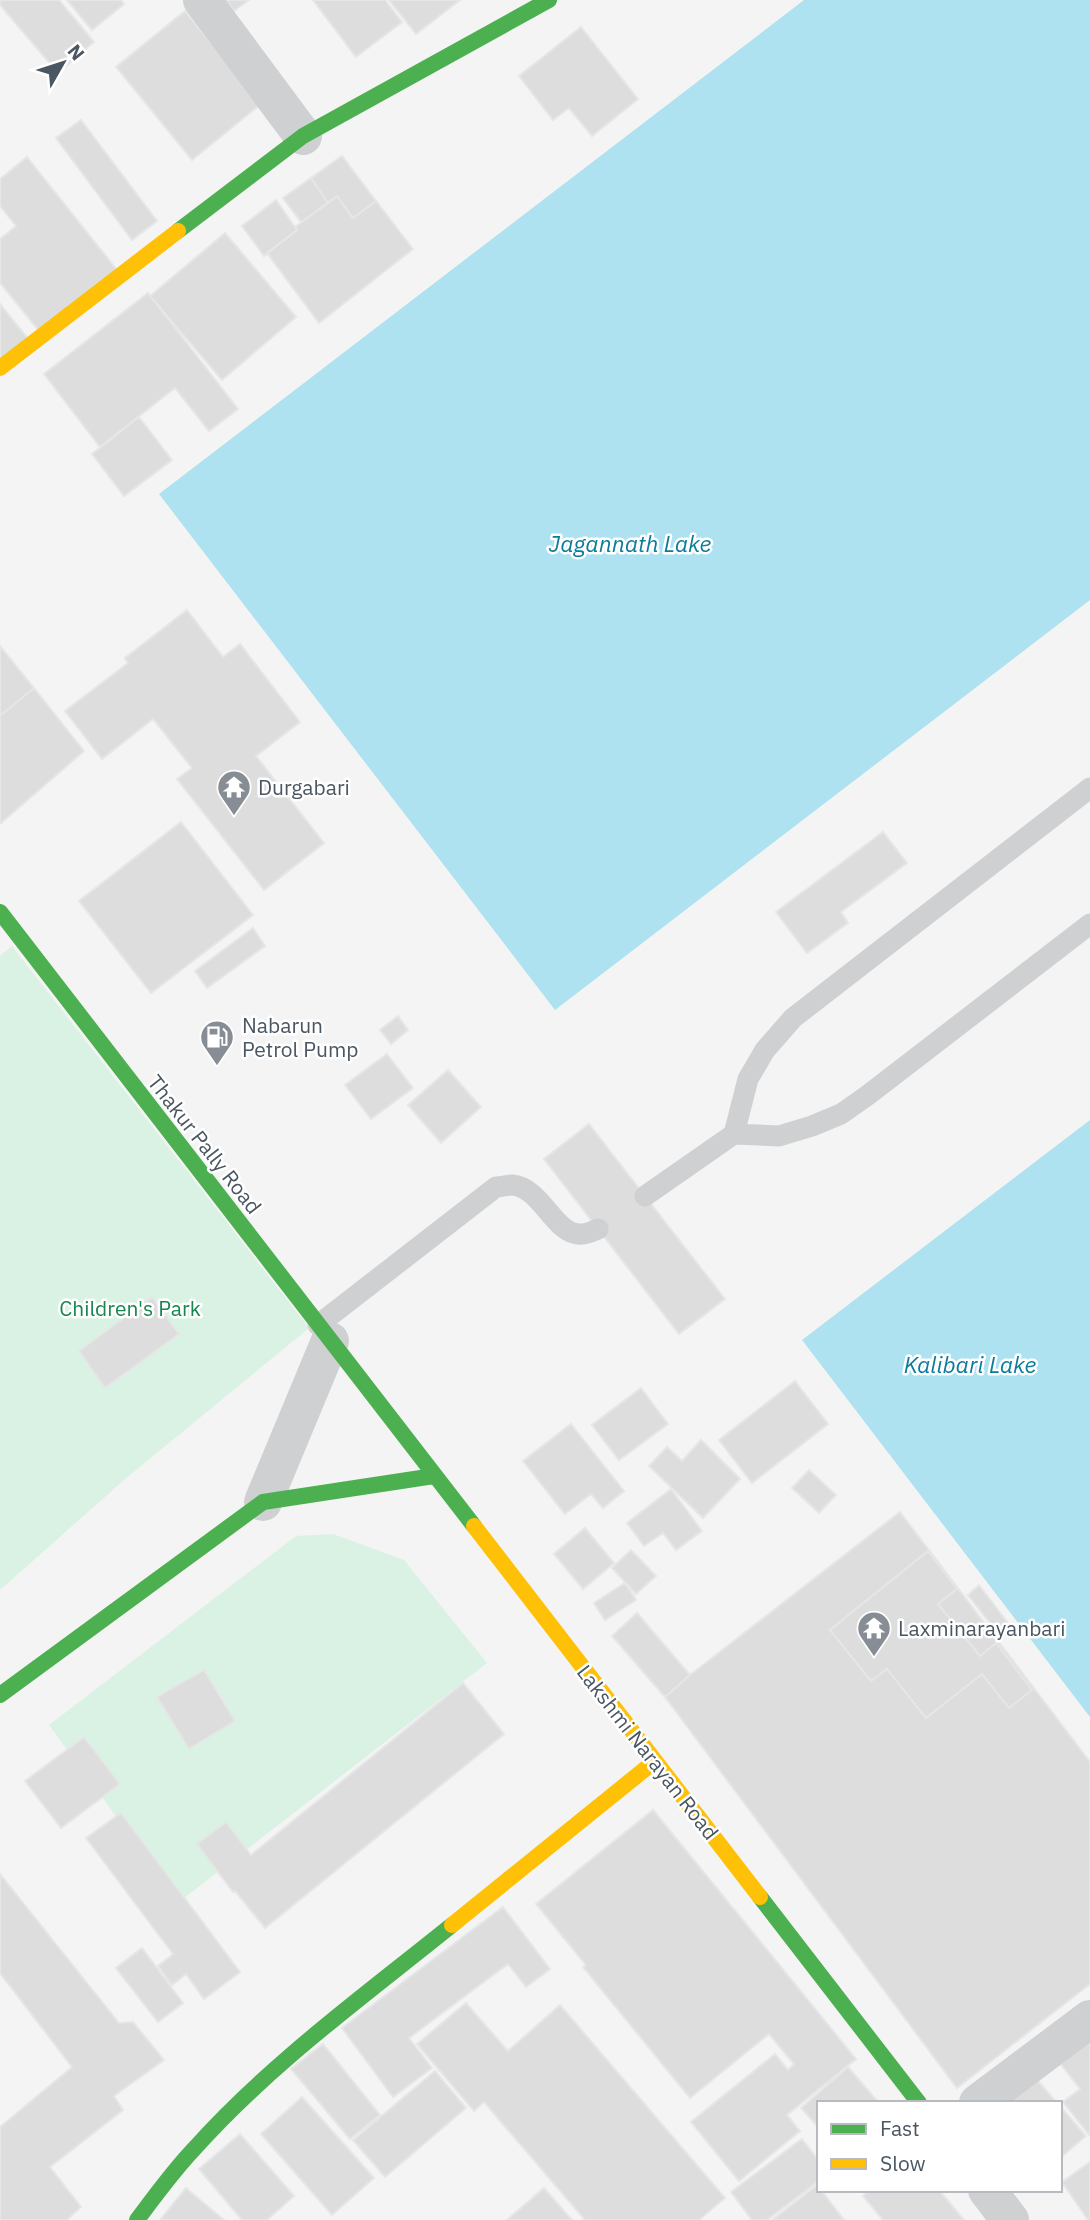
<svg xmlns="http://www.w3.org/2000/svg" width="1090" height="2220" font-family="'IBM Plex Sans',sans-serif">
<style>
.green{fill:#d9f2e3}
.water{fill:#aee2f0}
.building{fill:#ddddde;stroke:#e5e6e7;stroke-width:2}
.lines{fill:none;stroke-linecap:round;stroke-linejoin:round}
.lane{stroke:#ced0d2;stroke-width:21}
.street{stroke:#ced0d2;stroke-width:38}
.fast{stroke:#4caf50;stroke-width:16}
.slow{stroke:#ffc107;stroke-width:16}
.labels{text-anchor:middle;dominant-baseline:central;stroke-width:5;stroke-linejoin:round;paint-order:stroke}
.poi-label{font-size:21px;fill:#4a5661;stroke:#fff;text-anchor:start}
.street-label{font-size:21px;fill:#4a5661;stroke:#fff}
.park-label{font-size:21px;fill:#17864f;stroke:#fff}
.water-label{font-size:23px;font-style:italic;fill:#0c7c9b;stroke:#fff}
</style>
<rect width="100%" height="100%" fill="#f4f4f4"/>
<path class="green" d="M12 946 309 1328 124 1480 0 1590V956Z
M333 1534 404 1560 487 1663 179 1902 49 1725 296 1536Z"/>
<path class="water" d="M804 0H1090V600L555 1010 159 494Z
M1090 1120V1717L802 1340Z"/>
<path class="building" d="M0 0H59L94 42 58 73 0 5Z
M67 0H121L124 4 92 30Z
M226 0H249L234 11Z
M313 0H385L402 22 356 57Z
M389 0H460L416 34Z
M185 11 261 104 192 160 116 67Z
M581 27 638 99 592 136 569 108 553 120 519 76Z
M81 120 157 221 132 240 56 138Z
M342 156 376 201 353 218 337 196 328 203 311 178Z
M27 157 117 270 40 332 0 283V239L16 226 0 206V179Z
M311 178 328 203 301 222 283 198Z
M337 196 353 218 376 201 413 249 319 323 267 253 297 230 295 227Z
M276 200 297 230 264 256 242 226Z
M225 233 296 317 222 380 150 296Z
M148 293 238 409 209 431 175 388 100 447 44 374Z
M0 304 30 341 0 365Z
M139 417 172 460 124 496 92 454Z
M187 610 223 657 240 644 300 722 256 756 324 843 264 890 177 779 192 768 153 719 102 759 65 711 128 663 125 658Z
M0 646 34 688 0 716Z
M34 688 84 751 0 824V716Z
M181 822 253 915 151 993 79 901Z
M883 832 907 863 841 912 848 923 807 953 776 912Z
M253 928 265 946 207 988 195 971Z
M398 1016 408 1030 391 1044 380 1030Z
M387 1054 413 1088 371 1119 345 1085Z
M448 1070 481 1107 441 1143 408 1105Z
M589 1124 725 1299 679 1334 544 1159Z
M152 1297 179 1334 105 1388 79 1351Z
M795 1381 828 1424 752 1483 719 1440Z
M641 1388 668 1424 619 1460 592 1425Z
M571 1424 624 1491 603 1508 591 1494 565 1514 523 1461Z
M701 1440 740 1479 703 1518 649 1466 667 1447 682 1461Z
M809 1470 836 1495 819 1513 792 1488Z
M671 1489 702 1531 676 1550 663 1533 644 1546 627 1523Z
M900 1512 1090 1762V1984L957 2088 665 1697 690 1675Z
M585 1528 614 1563 583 1589 554 1554Z
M631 1550 656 1576 636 1594 612 1568Z
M928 1551 957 1589 938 1604 980 1656 996 1643 1032 1690 1009 1708 982 1674 926 1718 887 1669 871 1681 830 1630Z
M625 1583 636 1600 605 1620 594 1603Z
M979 1585 1011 1627 1000 1636 968 1595Z
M637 1613 690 1675 665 1697 612 1636Z
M204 1670 235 1721 189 1749 157 1697Z
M463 1683 504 1734 265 1928 235 1891 233 1892 197 1844 226 1822 251 1855Z
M84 1737 120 1784 61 1828 25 1781Z
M653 1810 856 2059 787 2115 800 2131 739 2181 691 2122 775 2054 788 2070 794 2064 769 2034 690 2098 583 1967 586 1965 536 1904Z
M121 1813 240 1972 204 1999 186 1974 172 1985 158 1966 173 1954 86 1838Z
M0 1874 119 2023 133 2022 164 2060 114 2096 123 2110 50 2167 81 2207 67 2220H0V2127L72 2067 0 1973Z
M503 1907 550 1969 526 1987 508 1964 409 2038 432 2068 393 2097 342 2028Z
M142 1948 183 2003 158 2022 116 1968Z
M466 2003 508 2051 560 2005 725 2198 699 2220H585L484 2102 474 2111 417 2044Z
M1090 2032V2136L1063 2102 1080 2089 1056 2058Z
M323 2044 380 2115 350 2139 291 2069Z
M848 2067 879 2103H819V2128L801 2108Z
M1027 2068 1057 2103H989Z
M435 2071 466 2108 385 2177 353 2140Z
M302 2097 374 2178 332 2215 261 2134Z
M1060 2106 1086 2136 1060 2158Z
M240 2134 294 2196 267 2220H242L199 2169Z
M802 2139 819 2161V2181L767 2220H752L731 2192Z
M1090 2162V2220H1088L1062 2182Z
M817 2185 819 2190H821L844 2220H772Z
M186 2188 224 2220H160Z
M544 2188 572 2220H507Z
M870 2190H939L964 2220H883L863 2196Z"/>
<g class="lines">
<path class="lane" d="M734 1134 748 1079 765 1050 793 1018 1090 788
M645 1196 734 1134 779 1136 812 1126 841 1114 868 1095 1090 924
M318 1325 496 1187C501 1187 507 1185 512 1185 542 1187 555 1237 582 1234 588 1234 593 1231 598 1229"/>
<path class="street" d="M202 0 303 136
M263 1502 330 1341
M978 2103 1090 2019
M987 2190 1010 2220"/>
<path class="fast" d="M178 231 303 136 549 0
M0 912 474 1526
M0 1695 263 1502 434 1476
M760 1897 919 2103
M137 2220C155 2196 173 2171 194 2149 270 2064 364 1996 452 1925"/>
<path class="slow" d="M0 368 178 231
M474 1526 760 1897
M452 1925 655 1761"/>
</g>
<defs>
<g id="temple-pin" transform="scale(1.75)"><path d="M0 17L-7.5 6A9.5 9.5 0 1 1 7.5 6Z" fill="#868d94" stroke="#fff"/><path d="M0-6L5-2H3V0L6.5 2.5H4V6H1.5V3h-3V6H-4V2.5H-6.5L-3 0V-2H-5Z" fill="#fff"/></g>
<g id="fuel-pin" transform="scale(1.75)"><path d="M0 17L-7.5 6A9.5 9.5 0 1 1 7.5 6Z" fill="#868d94" stroke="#fff"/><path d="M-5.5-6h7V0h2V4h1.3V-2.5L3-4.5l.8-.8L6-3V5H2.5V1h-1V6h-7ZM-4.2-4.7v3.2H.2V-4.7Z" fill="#fff"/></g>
</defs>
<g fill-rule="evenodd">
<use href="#temple-pin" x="234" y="787"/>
<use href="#fuel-pin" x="217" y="1037"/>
<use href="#temple-pin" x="874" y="1628"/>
</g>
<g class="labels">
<g class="poi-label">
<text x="258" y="787">Durgabari</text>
<text x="242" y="1025">Nabarun<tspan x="242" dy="24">Petrol Pump</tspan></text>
<text x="898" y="1628">Laxminarayanbari</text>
</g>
<g class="street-label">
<text transform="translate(205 1144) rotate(52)">Thakur Pally Road</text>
<text transform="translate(648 1752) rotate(52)">Lakshmi Narayan Road</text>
</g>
<g class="park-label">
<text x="130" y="1308">Children's Park</text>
</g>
<g class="water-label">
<text x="630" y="543">Jagannath Lake</text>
<text x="970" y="1364">Kalibari Lake</text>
</g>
</g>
<rect x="817" y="2101" width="245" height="91" fill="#ffffff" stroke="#b7bbc0" stroke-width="2"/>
<rect x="831" y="2124" width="35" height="10" fill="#4caf50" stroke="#b7bbc0" stroke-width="2"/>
<text x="880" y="2136" font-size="21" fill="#4a5661">Fast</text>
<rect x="831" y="2159" width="35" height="10" fill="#ffc107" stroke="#b7bbc0" stroke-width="2"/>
<text x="880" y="2171" font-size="21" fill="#4a5661">Slow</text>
<g transform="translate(63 63) rotate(51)" stroke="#ffffff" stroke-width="5" paint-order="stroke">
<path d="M0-5L12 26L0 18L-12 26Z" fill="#4a5661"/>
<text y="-10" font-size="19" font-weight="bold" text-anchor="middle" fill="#4a5661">N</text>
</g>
</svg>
